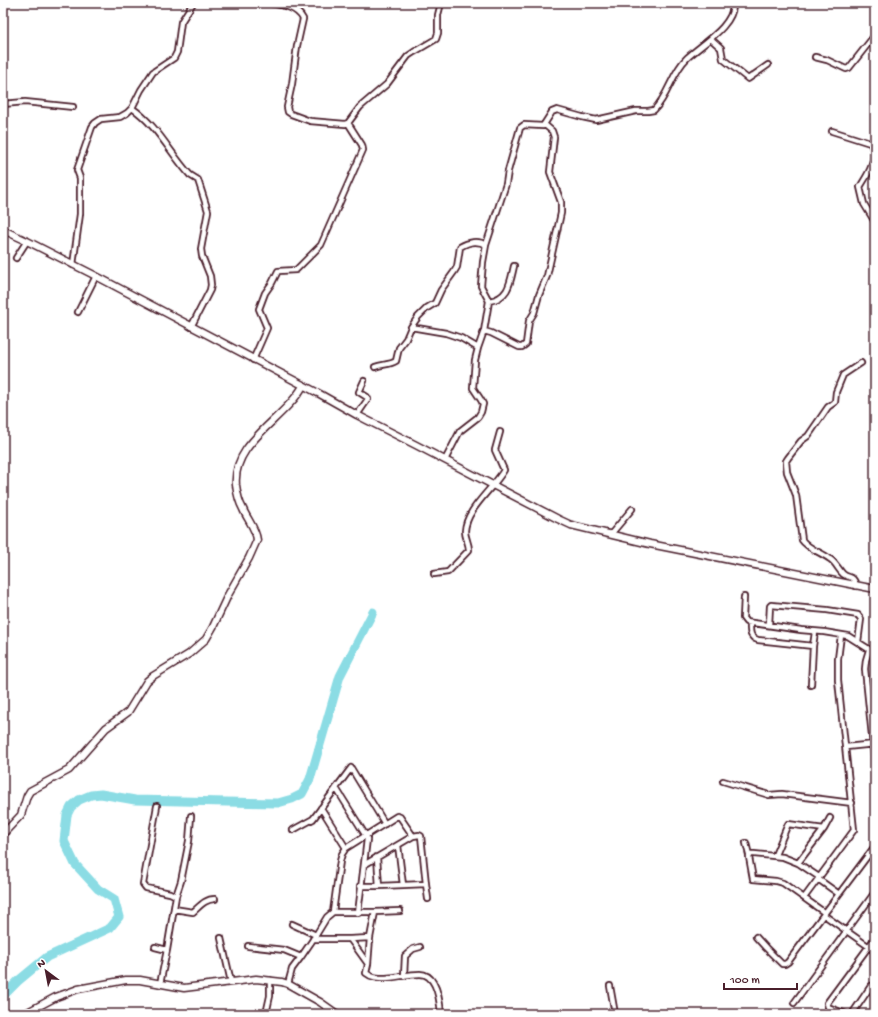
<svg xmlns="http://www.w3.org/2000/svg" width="878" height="1017" font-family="'Gochi Hand',sans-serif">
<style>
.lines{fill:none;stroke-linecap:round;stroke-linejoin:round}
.river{stroke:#8bdce4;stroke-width:9}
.street-casing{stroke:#4a1f2b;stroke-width:8}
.secondary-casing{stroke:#4a1f2b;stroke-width:9}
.street{stroke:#fff;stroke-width:4.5}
.secondary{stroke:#fff;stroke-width:6}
</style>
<rect width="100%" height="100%" fill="#fff"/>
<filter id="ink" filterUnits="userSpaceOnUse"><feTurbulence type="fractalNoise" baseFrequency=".025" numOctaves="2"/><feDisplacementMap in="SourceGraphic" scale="8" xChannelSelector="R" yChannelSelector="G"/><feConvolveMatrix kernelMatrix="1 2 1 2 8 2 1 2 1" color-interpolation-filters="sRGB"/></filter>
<g filter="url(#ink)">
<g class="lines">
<path class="river" d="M3 996 18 981 47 957 110 928 119 917 114 899 98 889 75 864 64 841 67 815 71 807 79 800 91 795 101 794 135 800 278 803 292 799 302 794 310 779 340 676 373 612"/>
<g class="street-casing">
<path id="street" d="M270 3C282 5 297 7 303 19L297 46 292 84 287 107 288 112 291 114 310 121 345 124 348 123 360 107 387 84 408 56 414 52 436 39 438 33V15L441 3
M711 39 721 48 723 59 748 79 768 65
M815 57 827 60 846 69 849 68 875 35
M3 104 25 102 73 107
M132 108C157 125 170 153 190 175L198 180 208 211 201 249 202 256 210 276 211 285 210 290 191 327
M832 131 870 143 872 145C877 162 868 174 860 187L864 204 875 222
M16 258 27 241
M73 265 80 214V178L77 170 92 127 95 123 101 119 120 117 127 113 132 108 141 90 153 72 174 58 177 52 181 22 193 3
M489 301C509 298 510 283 514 266
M78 312 96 276
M484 331 491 333 519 347H522L526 344 529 321 534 313 539 295 547 276 561 213V202L550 172 554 137 552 131 545 125
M478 348 461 338 446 333 411 327 418 317 427 308 435 303 441 290 454 272 457 267 460 247C468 242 478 240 486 245
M253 360 267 328 259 309 265 293 272 283 278 271 296 270 321 245 363 150 362 145 348 123
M375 367C382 364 390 365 396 361L399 348 406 339 411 327
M357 415 368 399 367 397 359 392 364 381
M445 460 460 431 478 417 481 412 483 404 481 400 473 388 475 360 478 348 484 331 489 301 481 286 483 262 486 245 506 184 508 171 520 128 524 125 543 126 552 112 557 110 582 117 596 120 636 111H648L654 110C669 95 672 72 687 58 702 44 735 25 733 3
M611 534 632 509
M434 574 448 572 469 550C469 543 465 538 465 531 466 509 493 489 504 470L495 450 500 432
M856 586C854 575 849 579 843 574 838 569 836 563 830 559 821 552 808 549 802 540L796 495 787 472 786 461 788 458 801 441 808 436 828 407 835 402 836 392 843 375 861 363
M744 597 743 618 746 622 801 630 824 632 848 636 875 653
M750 623C750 631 749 637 758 640L813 646
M769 625 770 606 771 605 827 610 858 615 861 619 858 642
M869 650 866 660 865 669 875 765
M811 685 813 646 815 632
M846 747 875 744
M723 781 769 795 782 794 852 803
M336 788 366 836 367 839 358 913
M157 806 143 884 146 888 170 893 176 896 167 950 160 984
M321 808 346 848 342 854 340 861 333 912
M293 830 313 819 351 768 385 824
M746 843 749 855
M346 848 397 816 400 817 413 836 364 865
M775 855 788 824 824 829
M798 863 824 829 830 818
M819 877 798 863 783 857 754 854H751L749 857 753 879 776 881 783 883 825 913
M818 879 839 894
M426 884 428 899
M403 885 426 884 421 836 419 835 413 836
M360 886H379L377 857
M379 886 403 885 398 845
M176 896 181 881 189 841 191 816
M804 898 854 830 838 680V659L841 635
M174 909 193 912C200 906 205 899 215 899
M375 912 400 911
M824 915 875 951
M292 924 316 935 301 957
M316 935 327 917 333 912H375L370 938 350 939
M756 937 766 948 782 964H785L788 962 875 846
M221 938 231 982
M313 939H350L368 964 366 973C372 978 378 978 386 978 397 977 410 974 420 974 437 974 440 1002 441 1014
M248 946 284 950 301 957 292 969 288 984
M155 947 167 950
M368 964 370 938
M404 976 405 956 413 949 420 947
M610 986 615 1014
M794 1003 875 892
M266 1014 270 996V980
M846 1014 828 1007 827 1003 875 938
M852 1014 871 986 875 984"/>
</g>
<g class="secondary-casing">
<path id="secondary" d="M3 230 27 241 96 276 318 393 357 415 416 445 558 519 571 525 650 544 875 589
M3 834 21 815 27 796 30 791 69 770 106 728 128 712 147 681 153 676 189 654 206 639 213 627 228 595 249 558 257 540C256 529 247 519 243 509 239 502 237 493 236 485 232 442 284 420 303 386
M24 1014 56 997 78 989 126 980H140L184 988 256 979 282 982 288 984 320 1002 337 1014"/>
</g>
<use href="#street" class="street"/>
<use href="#secondary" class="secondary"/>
</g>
</g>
<rect width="878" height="1017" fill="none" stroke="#fff" stroke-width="16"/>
<rect x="8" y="8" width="862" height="1001" fill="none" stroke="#4a1f2b" stroke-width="1.5" filter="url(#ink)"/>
<g transform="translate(46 971) rotate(328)" stroke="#ffffff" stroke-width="3" paint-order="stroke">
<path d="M0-3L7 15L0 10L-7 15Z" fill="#4a1f2b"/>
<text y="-6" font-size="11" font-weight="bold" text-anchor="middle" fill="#4a1f2b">N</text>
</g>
<path d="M724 983v6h73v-6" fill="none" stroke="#4a1f2b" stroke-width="2"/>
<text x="730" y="983" font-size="12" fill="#4a1f2b" stroke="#ffffff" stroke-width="3" paint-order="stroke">100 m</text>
</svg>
